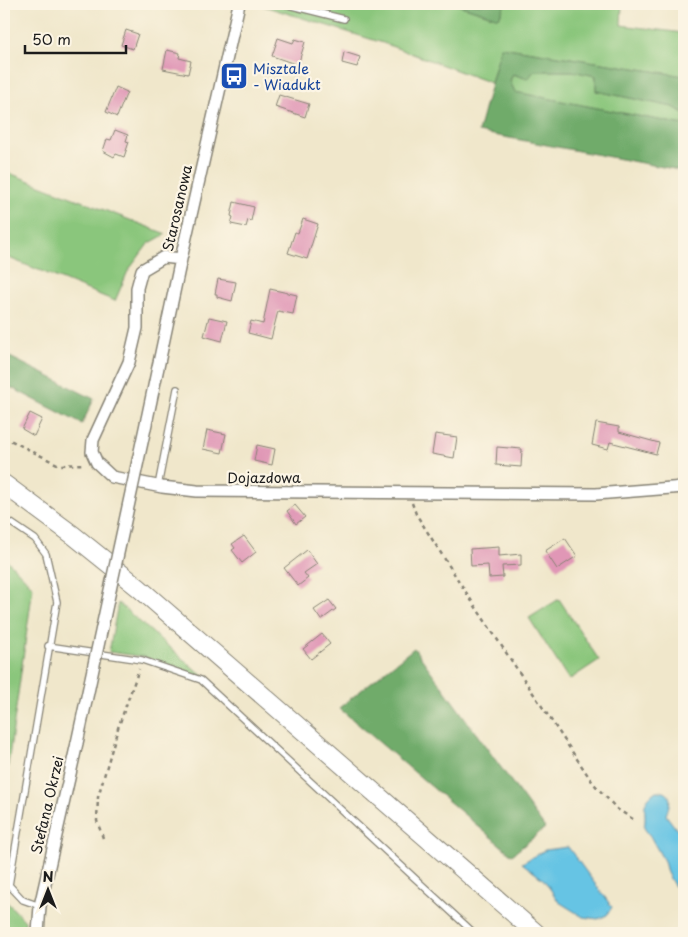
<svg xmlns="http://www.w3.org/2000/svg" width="688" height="937" font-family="'Playpen Sans',sans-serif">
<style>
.green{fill:#8ac67b;stroke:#53714c}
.forest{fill:#6fab6b;stroke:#466444}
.water{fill:#66c4e4;stroke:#417080}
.building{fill:#e097b6}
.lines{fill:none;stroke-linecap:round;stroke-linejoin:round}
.lane-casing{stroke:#868274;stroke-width:8}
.street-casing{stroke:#868274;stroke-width:14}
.primary-casing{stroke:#868274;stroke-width:20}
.path{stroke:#868274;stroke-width:2.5;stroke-dasharray:4 4;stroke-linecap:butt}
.lane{stroke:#fff;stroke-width:5.5}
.street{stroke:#fff;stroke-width:11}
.primary{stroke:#fff;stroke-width:18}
.street-bridge-casing{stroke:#868274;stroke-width:14;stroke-linecap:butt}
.street-bridge{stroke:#fff;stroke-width:11}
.labels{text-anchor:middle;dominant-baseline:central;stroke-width:4.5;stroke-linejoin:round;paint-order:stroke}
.transit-label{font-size:14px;fill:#164399;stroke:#fcf5e5;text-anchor:start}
.street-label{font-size:14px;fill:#1c1c1c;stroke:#fcf5e5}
</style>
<rect width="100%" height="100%" fill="#fcf5e5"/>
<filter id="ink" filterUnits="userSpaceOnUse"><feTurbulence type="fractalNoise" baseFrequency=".02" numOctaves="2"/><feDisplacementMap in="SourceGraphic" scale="10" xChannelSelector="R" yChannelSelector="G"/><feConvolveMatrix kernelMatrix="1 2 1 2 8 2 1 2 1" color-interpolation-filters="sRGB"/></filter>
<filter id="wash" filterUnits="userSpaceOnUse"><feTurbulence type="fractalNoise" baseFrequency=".0096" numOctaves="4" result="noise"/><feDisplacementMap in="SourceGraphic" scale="20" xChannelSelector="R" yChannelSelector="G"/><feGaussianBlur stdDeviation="1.12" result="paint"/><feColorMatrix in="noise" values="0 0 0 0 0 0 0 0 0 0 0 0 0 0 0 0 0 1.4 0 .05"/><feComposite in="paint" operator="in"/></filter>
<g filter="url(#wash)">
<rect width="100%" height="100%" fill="#f0e7cb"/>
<path class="green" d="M257 4H455L499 18 505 4H622L621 25 683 33 684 30V76L501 47 491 83 383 43Z
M534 71H572L596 76V91L673 107 684 113V125L515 92 510 81 513 74 527 79Z
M4 132 7 136 4 171 166 234 148 244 128 271 115 301 4 256Z
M4 557 33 587 4 793Z
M559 599 599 660 569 680 529 618Z
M118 603 204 677 191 674 145 657 109 652Z
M4 899 25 921 24 933H4Z"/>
<path class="forest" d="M455 4H505L499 18Z
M501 47 684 76V113L673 107 596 91V76L572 71H534L528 79 513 74 510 81 515 92 684 125V171L478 132Z
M4 354 94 399 82 424 4 384Z
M414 648 545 828 512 855 339 708Z"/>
<path class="water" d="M656 791C675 791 670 803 666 815L677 830H684V900L681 898 667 873 664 861 650 836 644 828C648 810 638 804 656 791Z
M568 847 612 907 607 915 598 919 583 917 559 902 544 880 522 863 545 850Z"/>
<g id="blocks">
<path class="building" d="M126 30 138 34 133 49 121 45Z
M278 38 293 43 295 39 305 42 298 65 272 56Z
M167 50 180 53 179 58 191 61 188 74 163 69Z
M344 52 360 57 357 67 342 63Z
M116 87 127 92 117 117 106 112Z
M279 95 309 104 305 117 275 107Z
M115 130 128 135 126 141 129 142 124 157 116 154 114 157 103 151 107 139 111 140Z
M234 202 254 207 251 221 248 220 246 227 231 224 233 217 231 216Z
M303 219 318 224 307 259 288 253 295 232 298 233Z
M218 279 236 282 232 301 217 297V294H215Z
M270 289 297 295 293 314 278 311 271 339 248 333 251 321 263 324Z
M209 317 227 321 222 341 204 336Z
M30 413 42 419 34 436 22 429Z
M596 423 619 427V432L659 443 656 454 610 442 608 449 592 445Z
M207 430 226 434 222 453 203 449Z
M435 434 457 437 454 458 432 454Z
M257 445 275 449 272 465 254 461Z
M497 447 522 449 521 467 496 465Z
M295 505 305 517 296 524 287 511Z
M244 536 256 552 242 563 232 550 235 548 232 544Z
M565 538 577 556 557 569 545 551Z
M499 547V556L521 554V565L502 566 503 577 489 578 488 565 471 566 470 549Z
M307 550 317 564 304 573 308 578 298 586 284 568Z
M329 600 336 609 321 620 314 610Z
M322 634 330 644 311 659 303 649Z"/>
</g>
</g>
<g filter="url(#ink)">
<use href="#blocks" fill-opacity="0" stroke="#868274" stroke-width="1"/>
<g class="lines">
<g class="lane-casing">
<path id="lane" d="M284 4 344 19
M158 486 177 389
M4 518 35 539 46 554 57 602 9 885 23 900 40 906
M48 646 142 660 201 680 474 933"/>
</g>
<g class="street-casing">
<path id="street" d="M181 259 164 257 142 270 137 288V328L129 362 93 440 92 452 97 463 112 477 162 487 197 491 596 494 684 487
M147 419 181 259 239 4
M38 933 40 906 77 743"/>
</g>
<g class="primary-casing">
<path id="primary" d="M4 484 73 535 139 588 536 933"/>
</g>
<path class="path" d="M4 437 59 465 85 464
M412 503 416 514 469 597 593 783 617 809 636 821
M103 838 97 821 98 797 118 728 139 669"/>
<use href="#lane" class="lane"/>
<use href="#street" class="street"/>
<use href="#primary" class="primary"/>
<g class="street-bridge-casing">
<path id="street-bridge" d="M77 743 147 419"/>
</g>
<use href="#street-bridge" class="street-bridge"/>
</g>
</g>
<defs>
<g id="bus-square" transform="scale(1.4375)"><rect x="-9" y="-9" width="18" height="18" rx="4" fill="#1a4fb4" stroke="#fcf5e5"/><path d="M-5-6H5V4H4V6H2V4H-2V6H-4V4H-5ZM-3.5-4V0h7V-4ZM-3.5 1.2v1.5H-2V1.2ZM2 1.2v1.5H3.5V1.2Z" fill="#fff"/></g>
</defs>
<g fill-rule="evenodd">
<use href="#bus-square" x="234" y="76"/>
</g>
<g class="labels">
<g class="transit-label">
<text x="253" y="68">Misztale<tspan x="253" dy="16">- Wiadukt</tspan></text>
</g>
<g class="street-label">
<text transform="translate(177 208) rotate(-77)">Starosanowa</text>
<text x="264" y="477">Dojazdowa</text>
<text transform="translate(47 805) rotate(-77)">Stefana Okrzei</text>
</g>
</g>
<rect width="688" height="937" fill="none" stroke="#fcf5e5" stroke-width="20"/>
<g transform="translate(48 890)" stroke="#fcf5e5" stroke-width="4" paint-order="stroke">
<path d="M0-4L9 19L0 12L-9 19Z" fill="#1c1c1c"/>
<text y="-8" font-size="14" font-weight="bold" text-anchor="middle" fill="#1c1c1c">N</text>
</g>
<path d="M25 45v8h101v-8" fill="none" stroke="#1c1c1c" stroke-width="2.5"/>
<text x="32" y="45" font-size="15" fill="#1c1c1c" stroke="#fcf5e5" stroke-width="4" paint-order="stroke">50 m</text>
</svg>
